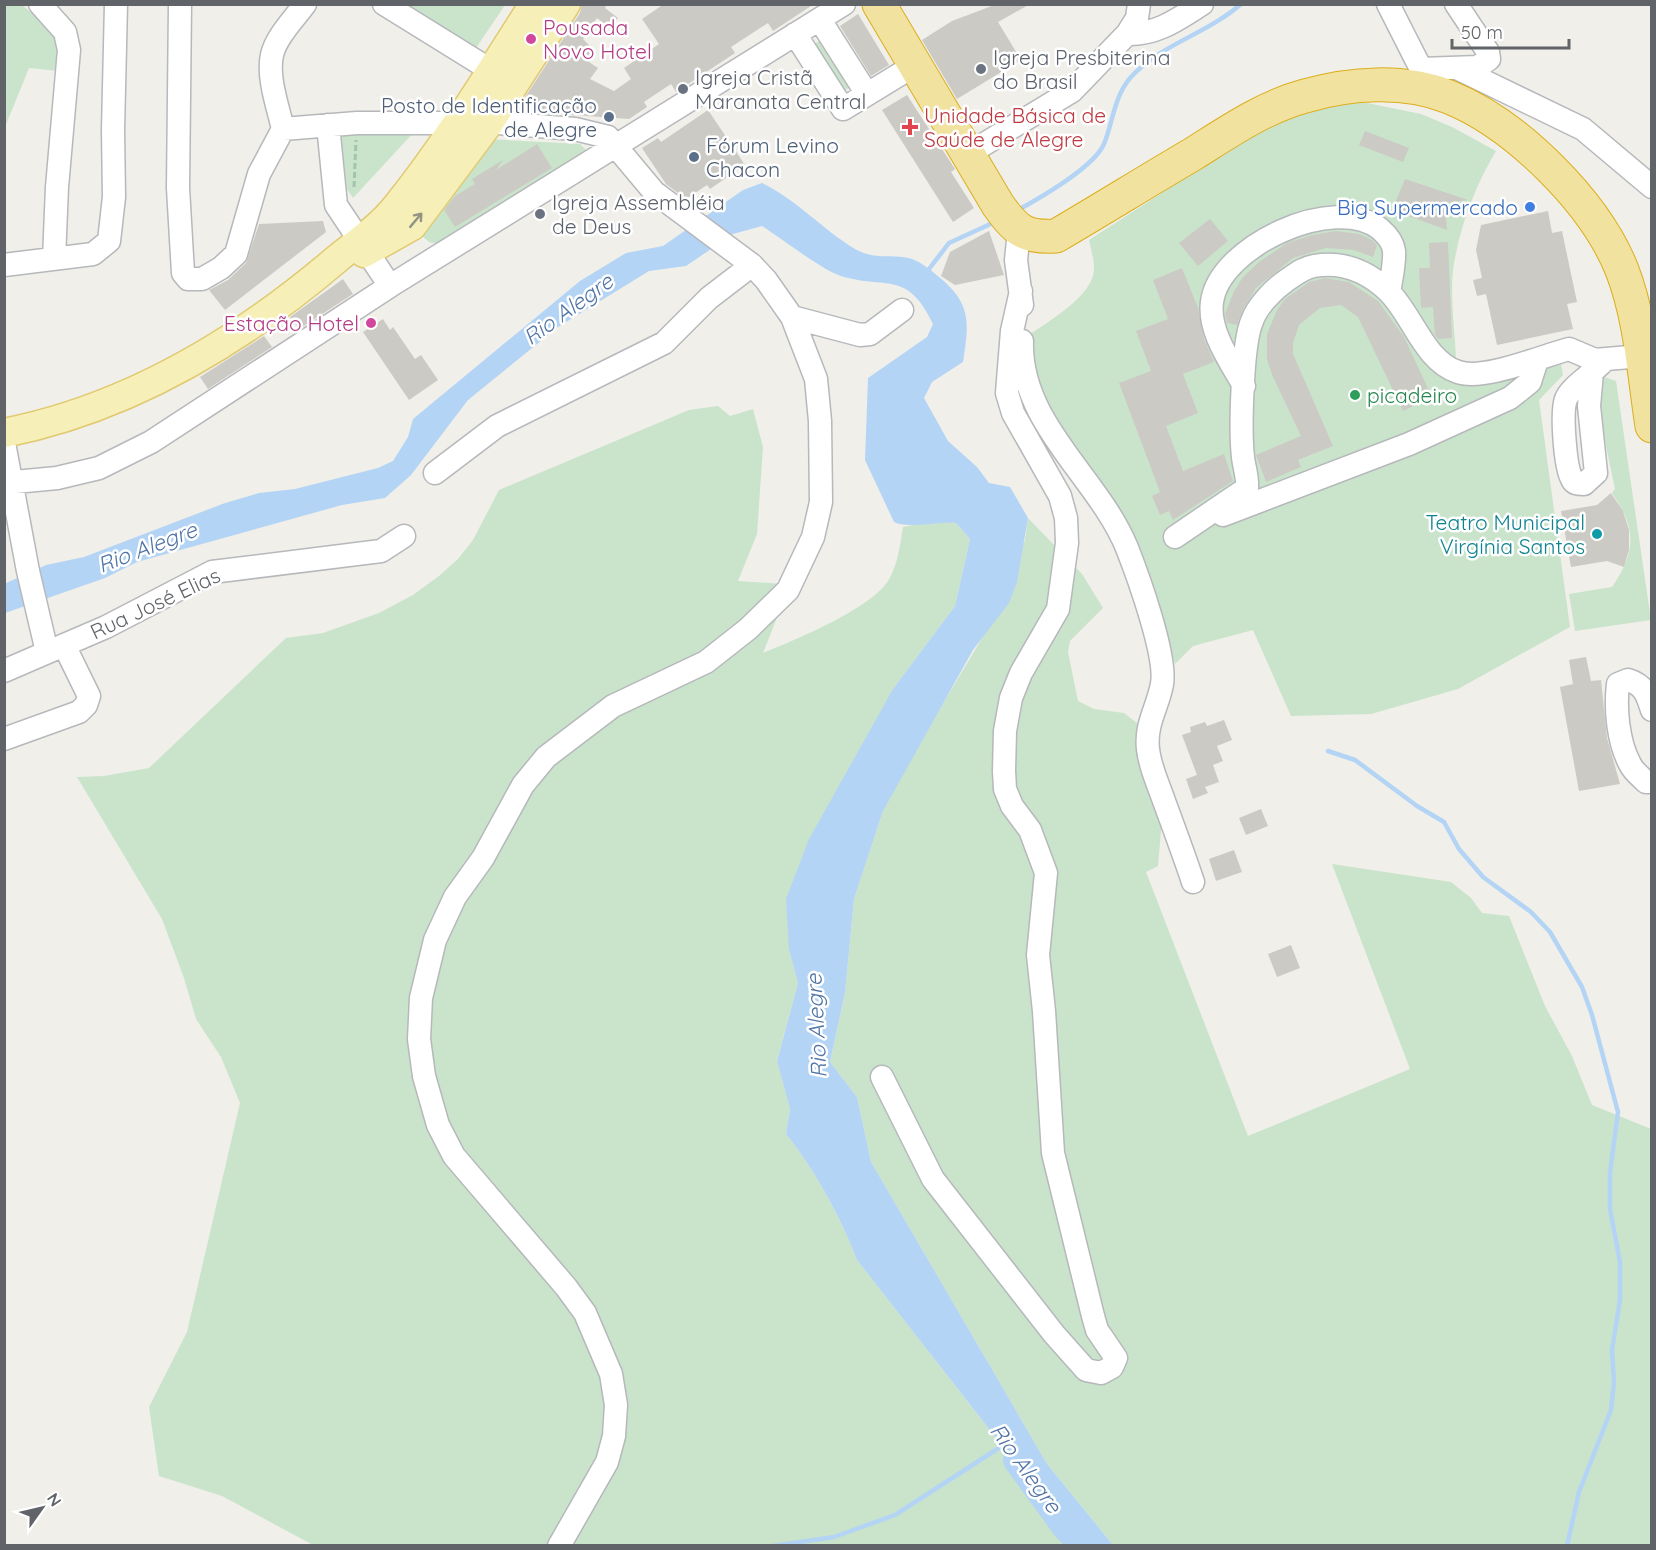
<svg xmlns="http://www.w3.org/2000/svg" width="1656" height="1550" font-family="Quicksand,sans-serif">
<style>
.green{fill:#c9e4cb}
.water{fill:#b4d4f5}
.lines{fill:none;stroke-linecap:round;stroke-linejoin:round}
.stream{stroke:#b4d4f5;stroke-width:4.5}
.river{stroke:#b4d4f5;stroke-width:28}
.building{fill:#cccac5}
.minor-casing{stroke:#b6b8bb;stroke-width:25}
.major-casing{stroke:#e1c971;stroke-width:31}
.highway-casing{stroke:#dcae1d;stroke-width:35}
.path{stroke:#a3c4af;stroke-width:3;stroke-dasharray:6 3;stroke-linecap:butt}
.minor{stroke:#fff;stroke-width:22}
.major{stroke:#f6f0b8;stroke-width:28}
.highway{stroke:#f1e29f;stroke-width:33}
.oneway{stroke:#949483}
.hotel-dot{fill:#d1479c;stroke:#fff;stroke-width:2}
.worship-dot{fill:#6b7280;stroke:#fff;stroke-width:2}
.service-dot{fill:#5c6f8a;stroke:#fff;stroke-width:2}
.health-dot{fill:#e0444e;stroke:#fff;stroke-width:2}
.shop-dot{fill:#3f7fe0;stroke:#fff;stroke-width:2}
.leisure-dot{fill:#2e9e5b;stroke:#fff;stroke-width:2}
.culture-dot{fill:#0f9aa8;stroke:#fff;stroke-width:2}
.labels{text-anchor:middle;dominant-baseline:central;stroke-width:5;stroke-linejoin:round;paint-order:stroke}
.hotel-label{font-size:21px;fill:#b23c85;stroke:#fff;text-anchor:start}
.worship-label{font-size:21px;fill:#5b616d;stroke:#fff;text-anchor:start}
.service-label{font-size:21px;fill:#4e5e75;stroke:#fff;text-anchor:end}
.health-label{font-size:21px;fill:#be3a42;stroke:#fff;text-anchor:start}
.shop-label{font-size:21px;fill:#366cbe;stroke:#fff;text-anchor:end}
.leisure-label{font-size:21px;fill:#27864d;stroke:#fff;text-anchor:start}
.culture-label{font-size:21px;fill:#0d838f;stroke:#fff;text-anchor:end}
.street-label{font-size:21px;fill:#606367;stroke:#fff}
.water-label{font-size:22px;font-style:italic;fill:#5175a6;stroke:#fff}
</style>
<rect width="100%" height="100%" fill="#f0efe9"/>
<path class="green" d="M5 5H22L63 39 58 71 29 68 5 127Z
M397 5H505L474 51Z
M824 38 853 85 839 94 810 47Z
M1362 102 1421 114 1452 127 1496 151C1475 186 1459 228 1453 270 1450 298 1455 330 1456 359L1472 368 1560 359 1563 375 1539 400 1570 627 1458 689 1371 714 1291 716 1253 630 1193 646 1175 664 1156 605 1058 425 1030 367 1029 335C1049 321 1095 295 1094 268 1094 259 1091 249 1089 240L1250 136 1311 109Z
M415 131 353 198 347 189 341 134Z
M484 139 580 144 587 151 438 244 429 242 420 234Z
M1598 375 1616 381 1651 620 1575 631 1569 594 1612 587C1636 552 1637 529 1612 493L1615 489 1595 394Z
M718 406 730 416 753 409 763 447 757 534 738 581 783 584 780 610 763 653C795 640 870 609 888 581 898 565 900 545 903 527L934 521 956 523 970 539 955 606 893 689 789 950 798 983 777 1060 790 1109 786 1134C815 1170 840 1216 857 1260L1032 1484 1053 1505 1077 1545H313L222 1496 159 1476 149 1407 187 1332 240 1103 221 1057 196 1019 184 978 162 919 77 777 104 776 149 768 286 638 323 633 379 613 413 595 439 576 458 559 473 540 499 490 689 410Z
M1028 518 1082 574 1103 608 1070 641 1068 652 1078 701 1094 709 1124 713 1142 727 1164 795 1158 866 1146 872 1248 1136 1410 1069 1332 864 1451 882 1471 898 1482 913 1509 916 1545 1006 1572 1056 1592 1105 1651 1129V1545H1113L1047 1464 986 1359 871 1162 857 1097 830 1062 845 993 854 899 883 811 908 762 984 635 1025 540Z"/>
<path class="water" d="M762 183C797 200 822 229 855 249 876 261 892 253 912 259 921 262 932 271 939 277 972 304 969 323 963 362L932 382 924 398 948 441 977 467 989 483 1010 487 1028 518 1017 582 1009 603 973 650 883 811 854 899 845 993 830 1062 857 1097 871 1162 986 1359 1047 1464 1113 1545H1077L1053 1505 1032 1484 857 1260C840 1216 815 1170 786 1134L790 1109 777 1061 798 983 789 950 786 899 809 839 893 689 955 606 970 539 956 523C938 521 907 529 894 522L865 460 868 378 927 337 933 324C907 269 886 290 841 276 822 270 781 238 762 226L733 234 686 266 649 271 558 327 468 400 411 475 385 498 342 505 137 562 105 578 5 613 4 584 46 565 84 557 225 503 259 493 295 489 378 468 393 461 408 437 413 419 580 281 626 253 663 246 743 190Z"/>
<g class="lines">
<path class="stream" d="M1018 210C1040 198 1094 167 1104 144 1113 122 1114 96 1131 77 1161 44 1207 34 1241 4
M926 273 949 243 997 221
M1328 751 1355 760 1417 806 1444 822 1459 849 1483 877 1531 912 1550 932 1582 987 1592 1015 1618 1112 1610 1173V1209L1620 1262V1300L1612 1350 1614 1382 1611 1410 1579 1492 1567 1546
M773 1546 834 1537 895 1515 1005 1444"/>
<path class="river" d="M1017 1460 1065 1526 1084 1546"/>
</g>
<path class="building" d="M582 4H607L605 8 618 18 610 28 597 18 583 39 596 52 589 62 598 68 590 79 614 91 631 79 624 68 659 44 642 19 664 4H814L773 31 768 23 731 47 735 53 676 92 671 84 644 102 647 107 629 119 516 111 580 13Z
M997 4H1030L998 22 1021 60 957 99 922 40 952 21Z
M858 14 889 65 871 76 840 26Z
M907 95 955 169 951 172 974 208 953 222 882 110Z
M708 110 745 165 710 189 707 185 686 199 666 184 642 148 658 138 661 142Z
M1365 131 1409 148 1403 162 1359 145Z
M537 144 552 168 455 227 444 210 455 196 475 184 472 179 503 160 496 170Z
M1405 179 1468 200 1445 203 1447 230 1392 210Z
M1548 211 1552 233 1562 231 1577 302 1567 304 1573 329 1497 345 1486 294 1477 296 1473 280 1482 278 1476 250 1481 225Z
M1210 219 1228 241 1198 266 1179 243Z
M323 221 326 232 225 310 209 290 228 280 246 263 259 224Z
M989 231 1004 275 955 285 941 276 950 252Z
M1336 231 1359 234 1372 240 1377 245 1373 257 1354 250 1326 248 1293 258 1256 288 1243 309 1237 325 1227 323 1225 314 1234 291 1243 277 1259 262 1287 243 1312 235Z
M1448 242 1452 338 1438 339 1435 335 1433 307 1421 308 1419 268H1430L1429 243Z
M1182 268 1198 308 1204 339 1214 362 1183 374 1198 413 1166 426 1183 471 1224 454 1233 481 1173 520 1169 511 1160 515 1152 496 1160 492 1119 383 1151 371 1136 331 1168 319 1153 280Z
M1325 278 1349 282 1378 301 1404 337 1432 397 1403 411 1358 317 1341 305 1320 308 1299 325 1293 343V354L1333 446 1298 460 1301 467 1266 482 1256 455 1301 436 1273 377 1267 360V334L1277 310 1285 299 1309 282Z
M343 279 353 294 299 329 290 317Z
M383 319 390 330 393 327 415 359 421 355 438 380 409 400 363 332Z
M264 336 272 347 208 389 200 377Z
M1611 493 1623 511 1629 530V550L1624 567 1607 561 1571 567 1561 511 1597 505Z
M1586 657 1591 681 1601 680 1607 738 1620 784 1579 791 1560 687 1573 684 1569 660Z
M1224 720 1232 740 1217 746 1223 761 1213 765 1219 782 1205 787 1208 793 1193 799 1186 779 1197 775 1182 735 1191 732 1190 727 1205 722 1207 726Z
M1261 809 1268 826 1246 835 1239 818Z
M1234 850 1242 872 1216 881 1209 859Z
M1291 945 1300 968 1277 977 1268 954Z"/>
<g class="lines">
<g class="minor-casing">
<path id="minor" d="M40 4 65 32 69 50 57 187 54 259
M180 4 178 188 183 273 188 279H202L221 268 236 254 259 174 283 129
M305 4C294 19 276 37 272 55 267 77 278 107 283 129L357 123H498L575 129 608 137 654 192 752 265 766 280 792 317 816 379 820 421 821 502 813 537 788 590 748 629 706 662 613 706 546 757 523 785 483 858 455 897 435 940 421 998 419 1039 424 1076 438 1125 454 1156 566 1287 585 1313 611 1374 616 1405 614 1436 607 1462 559 1546
M384 4 505 79
M1388 4 1421 69 1424 83
M820 20 867 94
M795 34 843 109 915 65
M1127 34C1157 35 1178 19 1202 4
M1421 69 1478 67 1489 59 1488 52 1456 4
M1459 69 1583 129 1652 187
M328 125 336 205 390 286
M968 154 1072 91 1127 34 1137 18 1139 4
M1019 231 1016 260 1022 305
M4 265 93 254 109 241 114 197 113 130 116 4
M792 317 860 335 870 334 902 310
M1022 341C1019 423 1098 477 1127 548 1138 576 1167 656 1162 684 1158 707 1145 724 1148 749 1150 768 1158 783 1164 801 1174 828 1184 855 1193 882
M1592 372C1584 380 1570 389 1566 399 1561 412 1565 467 1572 479 1574 484 1578 484 1584 484L1596 473 1589 406 1592 372 1605 360
M1244 386C1230 361 1208 331 1212 302 1219 246 1335 193 1380 229 1387 235 1393 242 1394 251 1395 264 1391 280 1389 292
M4 443 28 571 47 652
M435 473 497 426 664 343 709 298 752 265
M4 483 57 478 99 468 151 442 390 286 844 4
M1223 515 1409 444 1510 398 1530 382 1537 360
M1175 537 1247 488C1248 477 1244 467 1243 457 1240 431 1242 344 1252 321 1257 306 1274 289 1287 280 1296 274 1303 268 1314 266 1343 261 1367 271 1388 291 1412 314 1424 361 1458 372 1484 381 1542 356 1569 349L1595 360 1641 356
M4 671 106 627 212 572 381 551 404 536
M1652 710C1647 694 1644 685 1628 680L1618 684C1615 709 1618 742 1630 764 1633 771 1641 777 1646 782H1652
M4 739 79 712 86 705 89 696 64 645
M882 1077 933 1179 1054 1334 1086 1370 1101 1373 1112 1367 1116 1358 1097 1330 1093 1316 1053 1153 1044 1011 1038 955 1046 873 1030 830 1012 806 1005 789 1004 771 1005 731 1011 698 1021 673 1058 609 1067 543 1066 518 1060 496 1013 413 1007 393 1012 331 1021 291"/>
</g>
<g class="major-casing">
<path id="major" d="M364 253 412 226 489 123 566 4
M4 433C131 408 241 341 338 258 358 242 380 227 396 207 447 144 490 72 534 4"/>
</g>
<g class="highway-casing">
<path id="highway" d="M879 4 998 205C1016 230 1024 238 1056 236 1102 209 1147 181 1193 154 1228 132 1264 107 1305 96 1350 83 1404 79 1449 97 1516 124 1595 202 1622 270 1641 319 1644 375 1652 426"/>
</g>
<path class="path" d="M354 187 356 140"/>
<use href="#minor" class="minor"/>
<use href="#major" class="major"/>
<use href="#highway" class="highway"/>
</g>
<defs><path id="oneway-shaft" d="M-6 0H5M1.5-3L5.5 0L1.5 3" fill="none" stroke-width="1.6" stroke-linecap="round" stroke-linejoin="round" transform="scale(1.5)"/></defs>
<use class="oneway" href="#oneway-shaft" transform="translate(416 220) rotate(-50)"/>
<g class="hotel-dot">
<circle cx="531" cy="39" r="6"/>
<circle cx="371" cy="323" r="6"/>
</g>
<g class="worship-dot">
<circle cx="981" cy="69" r="6"/>
<circle cx="683" cy="89" r="6"/>
<circle cx="540" cy="214" r="6"/>
</g>
<g class="service-dot">
<circle cx="609" cy="117" r="6"/>
<circle cx="694" cy="157" r="6"/>
</g>
<path class="health-dot" d="M907 118h6v6h6v6h-6v6h-6v-6h-6v-6h6z"/>
<circle class="shop-dot" cx="1530" cy="207" r="6"/>
<circle class="leisure-dot" cx="1355" cy="395" r="6"/>
<circle class="culture-dot" cx="1597" cy="534" r="6"/>
<g class="labels">
<g class="hotel-label">
<text x="543" y="27">Pousada<tspan x="543" dy="24">Novo Hotel</tspan></text>
<text x="359" y="323" text-anchor="end">Estação Hotel</text>
</g>
<g class="worship-label">
<text x="993" y="57">Igreja Presbiterina<tspan x="993" dy="24">do Brasil</tspan></text>
<text x="695" y="77">Igreja Cristã<tspan x="695" dy="24">Maranata Central</tspan></text>
<text x="552" y="202">Igreja Assembléia<tspan x="552" dy="24">de Deus</tspan></text>
</g>
<g class="service-label">
<text x="597" y="105">Posto de Identificação<tspan x="597" dy="24">de Alegre</tspan></text>
<text x="706" y="145" text-anchor="start">Fórum Levino<tspan x="706" dy="24">Chacon</tspan></text>
</g>
<g class="health-label">
<text x="924" y="115">Unidade Básica de<tspan x="924" dy="24">Saúde de Alegre</tspan></text>
</g>
<g class="shop-label">
<text x="1518" y="207">Big Supermercado</text>
</g>
<g class="leisure-label">
<text x="1367" y="395">picadeiro</text>
</g>
<g class="culture-label">
<text x="1585" y="522">Teatro Municipal<tspan x="1585" dy="24">Virgínia Santos</tspan></text>
</g>
<g class="street-label">
<text transform="translate(155 603) rotate(-25)">Rua José Elias</text>
</g>
<g class="water-label">
<text transform="translate(568 309) rotate(-36)">Rio Alegre</text>
<text transform="translate(147 547) rotate(-21)">Rio Alegre</text>
<text transform="translate(816 1026) rotate(-93)">Rio Alegre</text>
<text transform="translate(1026 1468) rotate(54)">Rio Alegre</text>
</g>
</g>
<rect width="1656" height="1550" fill="none" stroke="#606367" stroke-width="12"/>
<g transform="translate(42 1508) rotate(56)" stroke="#ffffff" stroke-width="4.5" paint-order="stroke">
<path d="M0-4.5L10 22L0 15L-10 22Z" fill="#606367"/>
<text y="-9" font-size="16" font-weight="bold" text-anchor="middle" fill="#606367">N</text>
</g>
<path d="M1452 39v9h117v-9" fill="none" stroke="#606367" stroke-width="3"/>
<text x="1461" y="39" font-size="18" fill="#606367" stroke="#ffffff" stroke-width="4.5" paint-order="stroke">50 m</text>
</svg>
